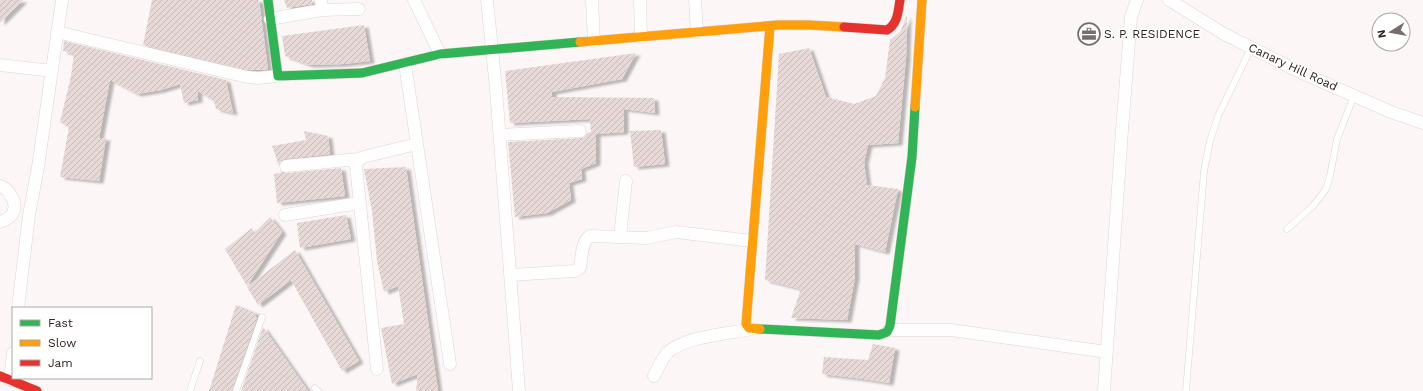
<svg xmlns="http://www.w3.org/2000/svg" width="1423" height="391" font-family="'Work Sans',sans-serif">
<style>
.building{fill:url(#building-hatch);filter:url(#shadow)}
.lines{fill:none;stroke-linecap:round;stroke-linejoin:round}
.lane-casing{stroke:#ded4d2;stroke-width:7}
.street-casing{stroke:#ded4d2;stroke-width:13}
.fast-casing{stroke:#ded4d2;stroke-width:10}
.slow-casing{stroke:#ded4d2;stroke-width:10}
.jam-casing{stroke:#ded4d2;stroke-width:10}
.lane{stroke:#fffefe;stroke-width:6}
.street{stroke:#fffefe;stroke-width:12}
.fast{stroke:#30b455;stroke-width:9}
.slow{stroke:#ff9f0a;stroke-width:9}
.jam{stroke:#e5322d;stroke-width:9}
.labels{text-anchor:middle;dominant-baseline:central;stroke-width:3;stroke-linejoin:round;paint-order:stroke}
.poi-label{font-size:12px;fill:#312320;stroke:#fff;text-anchor:start}
.street-label{font-size:12px;fill:#312320;stroke:#fff}
</style>
<defs>
<pattern id="building-hatch" width="6" height="6" patternUnits="userSpaceOnUse"><rect width="6" height="6" fill="#e7d9d7"/><path d="M-1 1l2-2M0 6l6-6M5 7l2-2" fill="none" stroke="#c7bab8"/></pattern>
<filter id="shadow"><feDropShadow dx="4.5" dy="2.5" stdDeviation="1" flood-color="#0004"/></filter>
</defs>
<rect width="100%" height="100%" fill="#fcf7f6"/>
<path class="building" d="M0 0H23L0 23Z
M152 0H259L268 70H248L143 45Z
M284 0H312V4L287 8Z
M907 15 906 58 898 143 868 145 864 162 867 185 898 189 885 252 855 244V277L847 320 791 318 801 289 765 280 779 54 809 48 826 97 854 104 876 96 885 78 890 40 900 32Z
M364 25 370 61 343 64 309 65 285 56 282 36Z
M64 41 226 80 233 113 216 109 214 101 198 91V100L184 103 180 84 161 90 137 94 110 80 99 138H106L99 181 60 177 69 127 60 122 71 76 74 54 63 51Z
M636 53 622 79 552 92V97L654 98 655 113 624 109V132L596 134V163L581 169 582 179 569 183 571 200 547 213 515 217 508 142 581 138 584 137 587 133 591 132 590 119 510 123 505 71Z
M661 130 665 164 634 167 630 131Z
M304 131 328 136 330 154 285 159 281 160 279 166 272 146 306 140Z
M406 167 438 391H416L418 374 392 384 381 328 404 324 398 286 384 292 377 261 372 211 364 169Z
M341 168 345 196 277 203 274 174 281 173 280 171 287 173Z
M346 215 351 239 300 248 297 223Z
M270 217 282 232 247 286 225 249 252 228 254 233Z
M295 250 359 361 342 371 291 280 258 305 247 287Z
M236 305 256 313 255 316 257 318 232 391H209Z
M263 327 308 391H241Z
M873 344 895 348 889 383 864 379 822 374 824 357 868 360Z"/>
<g class="lines">
<g class="lane-casing">
<path id="lane" d="M1287 229 1313 206 1326 189 1330 176 1337 139 1354 96
M315 388 318 391
M190 391 200 361
M236 391 262 317
M1186 391 1204 171 1210 141 1218 116 1251 48"/>
</g>
<g class="street-casing">
<path id="street" d="M414 0 440 54
M487 0 496 89 519 391
M592 0 594 41
M640 0 641 37
M695 0 697 32
M1169 0 1224 34 1302 73 1391 112 1423 123
M322 10 359 9
M270 19 322 10 321 0
M57 32 247 77 258 78 278 76
M405 64 450 364
M0 65 52 71
M500 135 580 131
M286 166 359 159
M0 186C9 189 18 203 13 213 10 218 5 220 0 222
M285 215 359 203
M620 236 626 181
M510 275 575 271 580 268C582 257 581 242 590 236L647 238 676 232 752 241
M18 308 29 215 38 167 62 0
M889 330H951L1107 352
M377 369 356 166 357 162 363 157 417 144
M654 376C658 369 662 358 668 352 687 336 727 334 752 329
M10 380 13 353
M1104 391 1122 130 1131 17 1137 0"/>
</g>
<g class="fast-casing">
<path id="fast" d="M268 0 278 76 362 73 440 54 580 42
M760 329 879 335 887 332 890 326 912 157 915 107"/>
</g>
<g class="slow-casing">
<path id="slow" d="M580 42 778 25H809L844 27
M915 107 922 0
M760 329 749 328 746 324 770 26"/>
</g>
<g class="jam-casing">
<path id="jam" d="M844 27 887 30C898 24 898 11 900 0
M0 376 37 391"/>
</g>
<use href="#lane" class="lane"/>
<use href="#street" class="street"/>
<use href="#fast" class="fast"/>
<use href="#slow" class="slow"/>
<use href="#jam" class="jam"/>
</g>
<defs>
<g id="office-ring" transform="scale(1.15)"><circle r="9.5" fill="#fff" stroke="#786d6b" stroke-width="1.5"/><path d="M-6-3h4V-5.5h4V-3h4V5H-6ZM-1-4.5V-3h2v-1.5ZM-6 0V1H6V0Z" fill="#786d6b"/></g>
</defs>
<g fill-rule="evenodd">
<use href="#office-ring" x="1089" y="34"/>
</g>
<g class="labels">
<g class="poi-label">
<text x="1104" y="34">S. P. RESIDENCE</text>
</g>
<g class="street-label">
<text transform="translate(1293 67) rotate(25)">Canary Hill Road</text>
</g>
</g>
<rect x="12" y="307" width="140" height="72" fill="#ffffff" stroke="#ada7a6"/>
<rect x="20" y="320" width="20" height="6" fill="#30b455" stroke="#ada7a6"/>
<text x="48" y="327" font-size="12" fill="#312320">Fast</text>
<rect x="20" y="340" width="20" height="6" fill="#ff9f0a" stroke="#ada7a6"/>
<text x="48" y="347" font-size="12" fill="#312320">Slow</text>
<rect x="20" y="360" width="20" height="6" fill="#e5322d" stroke="#ada7a6"/>
<text x="48" y="367" font-size="12" fill="#312320">Jam</text>
<g transform="translate(1391 32) rotate(259)"><circle r="19" fill="#ffffff" stroke="#ada7a6"/>
<path d="M0-3L7 15L0 10L-7 15Z" fill="#786d6b"/>
<text y="-6" font-size="11" font-weight="bold" text-anchor="middle" fill="#312320">N</text>
</g>
</svg>
